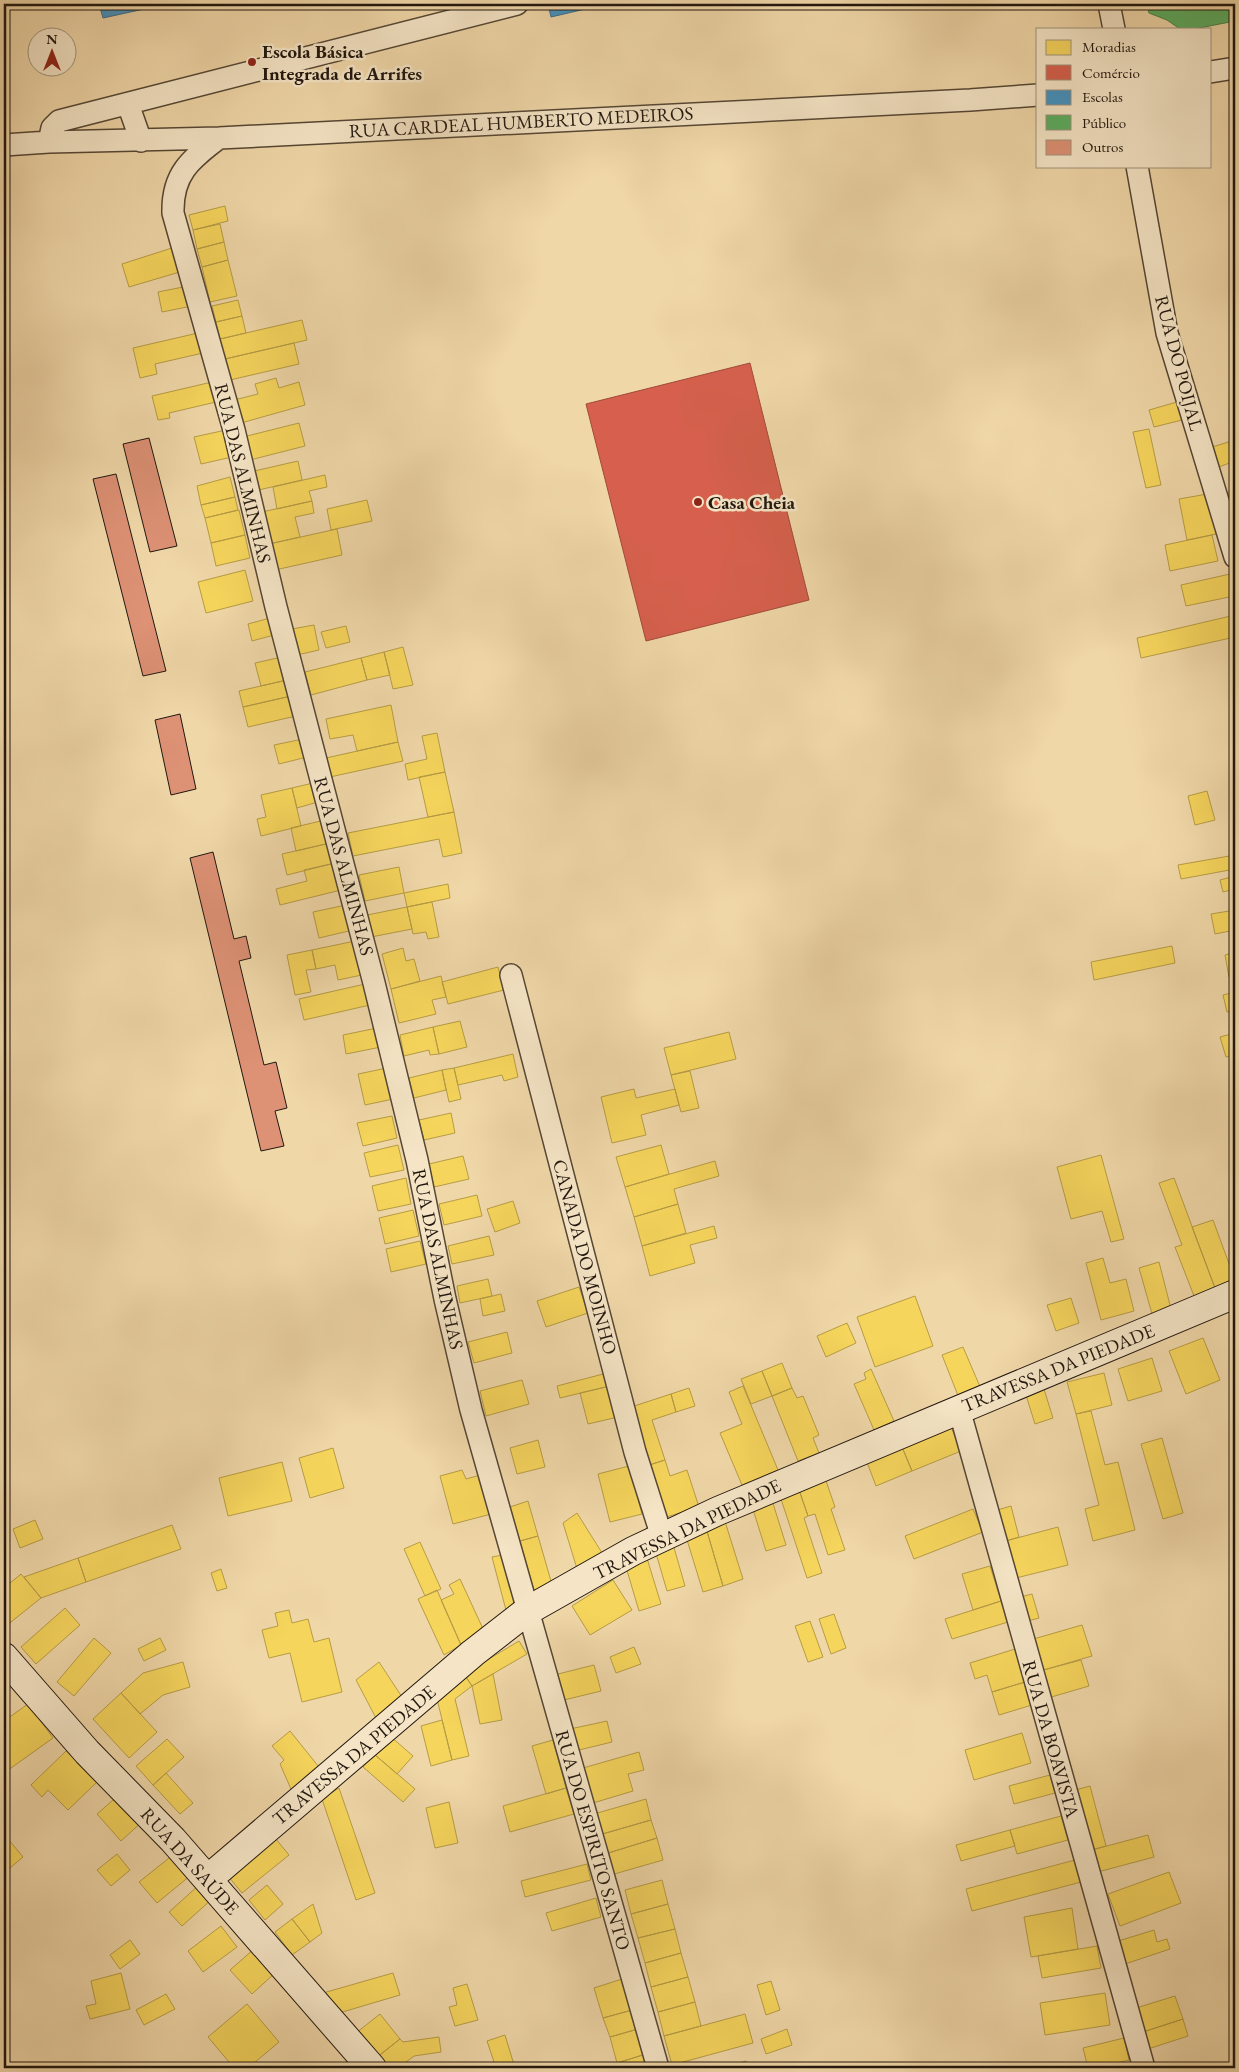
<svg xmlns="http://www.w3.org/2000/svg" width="1239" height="2072" font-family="'EB Garamond',serif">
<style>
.homes{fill:#f6d55c;stroke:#b69c45}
.shops{fill:#d6604d;stroke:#a04a3a}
.schools{fill:#4393c3;stroke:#396e8d}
.public{fill:#5aae61;stroke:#498148}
.building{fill:#dd9175;stroke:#21170f}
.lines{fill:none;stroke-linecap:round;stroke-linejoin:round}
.street-casing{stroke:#554735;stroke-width:24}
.secondary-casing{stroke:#21170f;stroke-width:30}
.street{stroke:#f5e5c6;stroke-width:21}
.secondary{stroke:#f5e5c6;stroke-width:28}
.poi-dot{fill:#8f2418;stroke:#f5e5c6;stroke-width:2}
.labels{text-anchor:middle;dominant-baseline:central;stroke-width:5;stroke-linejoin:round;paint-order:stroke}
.poi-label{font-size:19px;font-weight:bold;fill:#21170f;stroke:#f5e5c6;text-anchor:start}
.street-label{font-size:19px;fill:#21170f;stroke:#f5e5c6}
</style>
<rect width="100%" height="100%" fill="#f0d7a8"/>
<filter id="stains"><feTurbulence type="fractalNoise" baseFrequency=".004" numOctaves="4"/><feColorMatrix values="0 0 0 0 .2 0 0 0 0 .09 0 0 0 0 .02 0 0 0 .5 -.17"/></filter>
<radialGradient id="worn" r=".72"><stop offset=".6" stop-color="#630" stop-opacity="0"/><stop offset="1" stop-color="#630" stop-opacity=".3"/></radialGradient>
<path class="homes" d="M225 206 228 221 193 230 189 215Z
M220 224 224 242 197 249 193 230Z
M224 242 228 260 202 267 197 249Z
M175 247 183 271 129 287 122 264Z
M228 260 237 296 210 302 202 267Z
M188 286 192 306 162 312 158 292Z
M238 300 242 316 216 322 212 306Z
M242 316 246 333 220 339 216 322Z
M302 320 307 340 225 359 220 339Z
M198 333 203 353 155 364 157 374 140 378 133 348Z
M294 343 299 364 230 380 225 359Z
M276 378 279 388 299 382 305 405 241 423 234 400 258 394 255 384Z
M212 382 216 402 169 413 170 418 158 420 152 396Z
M1177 402 1182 420 1154 427 1149 410Z
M299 423 305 446 250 460 243 437Z
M1149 429 1161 485 1146 488 1133 432Z
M226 430 232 457 201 464 194 437Z
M1235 440V461L1216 468 1209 448Z
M298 461 302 480 254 491 250 472Z
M325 475 327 487 309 491 312 501 277 509 273 487Z
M230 477 235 497 201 505 197 486Z
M1235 491V508L1231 509 1226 493Z
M1213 493 1221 533 1187 540 1179 499Z
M235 497 238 510 205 518 201 505Z
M367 500 372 521 331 530 327 509Z
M312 501 314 513 295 517 300 537 269 544 262 512Z
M239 510 245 535 211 543 205 518Z
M337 529 342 555 275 570 269 544Z
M245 535 250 558 216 566 211 543Z
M1212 535 1218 561 1170 571 1165 545Z
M245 570 253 601 206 613 198 582Z
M1230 574 1234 596 1186 606 1181 585Z
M1235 615V637L1141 658 1137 638Z
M270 618 274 635 252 641 248 624Z
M314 625 319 650 297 655 292 629Z
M346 626 350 642 326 648 321 632Z
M403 647 413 685 393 689 384 652Z
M384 652 390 675 367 680 361 658Z
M282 657 287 680 261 686 255 663Z
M361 658 367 680 311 695 305 672Z
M287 680 291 696 243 707 239 691Z
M291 696 296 716 248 727 243 707Z
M391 705 398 742 357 751 353 735 330 739 326 719Z
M437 733 445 772 408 780 405 764 427 759 422 736Z
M303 739 307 757 279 764 274 745Z
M398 742 403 761 330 777 326 758Z
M445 772 454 812 428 817 419 777Z
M313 783 318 802 297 808 292 788Z
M292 788 301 826 261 836 257 819 266 817 261 795Z
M1207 791 1215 820 1195 825 1188 796Z
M454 812 462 853 443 857 439 839 353 856 348 833Z
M325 820 330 843 296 851 291 828Z
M330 843 335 863 287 875 282 854Z
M1235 855V869L1181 879 1178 865Z
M335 863 341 890 280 905 276 889 307 881 304 870Z
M399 867 404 893 365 901 359 875Z
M1235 876V889L1223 892 1220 880Z
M448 884 450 898 407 907 404 893Z
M432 902 439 937 428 939 426 932 413 934 407 907Z
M346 905 353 930 319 938 313 912Z
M407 907 412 929 371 937 367 915Z
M1235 910V952L1233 953 1230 931 1215 934 1211 914Z
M355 941 362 975 338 980 335 965 316 969 312 950Z
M1172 946 1175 963 1094 980 1091 962Z
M403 948 406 961 414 959 420 981 391 989 382 954Z
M312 950 316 969 306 970 311 992 295 995 287 955Z
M1235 952V975L1229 977 1225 955Z
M498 967 504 990 448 1004 442 982Z
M441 976 446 997 432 1000 436 1014 399 1023 391 989Z
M365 984 370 1005 304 1020 299 999Z
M1235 992V1011L1227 1012 1223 995Z
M460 1021 467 1047 439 1054 433 1027Z
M433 1027 439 1054 430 1055 429 1050 404 1056 400 1035Z
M377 1028 381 1047 346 1054 343 1035Z
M729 1032 736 1059 671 1075 664 1048Z
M1235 1033V1055L1226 1057 1220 1037Z
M513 1054 518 1077 504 1081 502 1075 458 1085 454 1068Z
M387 1068 393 1099 365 1105 358 1074Z
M454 1068 461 1099 449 1102 442 1070Z
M442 1070 446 1090 414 1098 409 1078Z
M690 1071 699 1108 681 1112 671 1075Z
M634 1089 636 1098 675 1089 679 1105 641 1115 646 1135 612 1143 601 1097Z
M451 1113 455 1133 424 1140 419 1120Z
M392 1116 397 1138 363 1146 357 1123Z
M398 1145 404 1170 370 1177 364 1153Z
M661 1145 669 1174 625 1187 616 1157Z
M1101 1155 1124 1239 1111 1242 1102 1211 1071 1219 1057 1167Z
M463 1156 469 1179 434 1187 429 1164Z
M715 1161 719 1176 674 1189 678 1204 634 1217 625 1187Z
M406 1178 411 1204 378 1211 372 1186Z
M1174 1178 1215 1288 1194 1296 1175 1247 1182 1245 1159 1183Z
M477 1195 482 1216 444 1225 439 1204Z
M513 1201 520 1223 495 1232 487 1209Z
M678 1204 686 1233 642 1246 634 1217Z
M413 1210 419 1236 385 1244 379 1218Z
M1213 1220 1235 1280 1215 1288 1192 1227Z
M714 1226 717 1238 690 1245 695 1263 650 1276 642 1246Z
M489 1236 494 1255 452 1264 448 1246Z
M420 1241 426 1264 391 1272 386 1249Z
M1103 1258 1110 1283 1126 1279 1134 1311 1101 1320 1086 1263Z
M1159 1262 1171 1309 1152 1314 1139 1268Z
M488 1279 492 1296 460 1303 457 1286Z
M579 1287 588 1313 546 1327 537 1301Z
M501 1294 505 1311 483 1316 480 1299Z
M915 1296 933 1346 875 1367 857 1317Z
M1071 1298 1079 1323 1056 1331 1047 1305Z
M847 1323 856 1343 826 1357 817 1336Z
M507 1332 512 1353 474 1363 468 1342Z
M1203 1338 1220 1380 1186 1394 1169 1351Z
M963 1347 981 1389 959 1398 942 1355Z
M1152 1358 1162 1391 1128 1401 1118 1369Z
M782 1363 792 1388 772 1396 762 1371Z
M871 1369 894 1421 874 1430 854 1384 866 1379 864 1373Z
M762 1371 772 1396 751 1404 741 1379Z
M607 1373 610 1386 560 1398 557 1386Z
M1104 1373 1112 1405 1076 1414 1067 1382Z
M522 1380 529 1404 486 1416 480 1391Z
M610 1386 618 1417 588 1424 580 1393Z
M743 1386 778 1470 742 1485 720 1433 742 1424 729 1392Z
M1043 1386 1053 1418 1035 1424 1025 1392Z
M689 1388 695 1406 676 1412 671 1394Z
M792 1388 797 1398 803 1396 819 1435 813 1438 819 1453 798 1461 772 1396Z
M671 1394 676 1412 652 1420 665 1460 646 1466 628 1408Z
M1091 1411 1105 1465 1118 1462 1135 1530 1093 1541 1085 1509 1099 1505 1076 1414Z
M951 1427 961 1451 912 1471 900 1442Z
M1162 1438 1183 1513 1163 1519 1141 1444Z
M538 1440 545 1467 517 1474 510 1448Z
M900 1442 912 1471 876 1486 865 1457Z
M333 1448 344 1488 310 1498 299 1458Z
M665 1460 670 1476 687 1470 699 1507 663 1518 646 1466Z
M282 1462 292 1501 228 1516 219 1478Z
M629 1466 642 1514 610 1522 598 1474Z
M462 1470 466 1479 484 1474 495 1513 453 1524 440 1476Z
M824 1475 835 1507 831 1509 845 1550 828 1555 815 1514 808 1516 797 1484Z
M797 1484 808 1516 804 1518 822 1573 807 1578 778 1490Z
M771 1497 786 1545 766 1551 751 1503Z
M528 1501 538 1536 520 1541 510 1507Z
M1011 1506 1019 1537 1002 1542 994 1511Z
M973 1509 983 1532 914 1559 905 1536Z
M577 1513 604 1556 578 1572 563 1523Z
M723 1515 743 1579 723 1586 704 1521Z
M35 1520 43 1539 20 1548 13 1529Z
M704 1521 723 1586 703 1592 684 1530Z
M172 1525 181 1549 86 1582 78 1558Z
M1058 1527 1068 1565 1012 1579 1002 1542Z
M538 1536 553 1588 536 1597 520 1541Z
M671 1537 685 1586 667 1591 655 1550Z
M420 1542 441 1589 425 1596 404 1549Z
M508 1554 522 1605 507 1614 492 1557Z
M646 1555 661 1604 639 1611 626 1567Z
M78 1558 86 1582 41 1598 24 1577Z
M990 1566 1001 1601 973 1610 962 1574Z
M221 1569 227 1588 217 1591 211 1573Z
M21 1574 41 1598 6 1626 4 1623V1588Z
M460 1579 484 1631 461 1645 441 1600 454 1594 449 1585Z
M613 1580 632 1610 590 1635 572 1606Z
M437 1590 461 1645 444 1655 418 1599Z
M1032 1594 1039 1618 1024 1622 1017 1598Z
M1001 1601 1008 1622 952 1639 945 1619Z
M65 1608 80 1625 36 1664 21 1647Z
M289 1610 292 1623 308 1619 314 1642 329 1638 342 1692 302 1702 290 1653 269 1658 262 1630 278 1626 275 1613Z
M834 1614 846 1648 831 1654 819 1619Z
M810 1621 823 1657 808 1662 795 1626Z
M1082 1625 1092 1656 1040 1671 1030 1640Z
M94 1638 111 1653 74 1696 57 1682Z
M160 1638 166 1650 144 1661 138 1649Z
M519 1641 527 1654 472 1686 464 1674Z
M634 1647 641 1664 616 1673 610 1657Z
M1015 1649 1025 1682 992 1692 987 1675 975 1679 970 1663Z
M1081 1660 1089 1686 1048 1698 1040 1671Z
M183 1662 190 1687 163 1695 140 1714 121 1693 143 1673Z
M379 1662 402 1697 377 1720 356 1680Z
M594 1665 601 1691 560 1701 554 1675Z
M464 1674 472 1686 455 1699 469 1756 452 1760 436 1695Z
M493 1674 502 1720 480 1724 472 1686Z
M1025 1682 1032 1705 999 1715 992 1692Z
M121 1693 157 1732 129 1758 93 1719Z
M28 1704 53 1738 4 1773V1721Z
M442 1720 452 1760 431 1766 421 1726Z
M607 1721 612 1742 575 1751 570 1729Z
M290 1731 323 1772 294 1796 280 1764 284 1760 272 1746Z
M1022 1733 1031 1763 974 1780 965 1750Z
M390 1736 413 1756 397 1774 374 1754Z
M167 1739 184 1757 153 1785 136 1766Z
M553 1740 566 1788 546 1794 532 1746Z
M66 1751 97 1782 68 1810 48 1790 42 1797 31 1785Z
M639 1752 644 1770 628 1774 633 1791 593 1803 583 1768Z
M374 1754 415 1789 403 1802 363 1767Z
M166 1773 193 1803 180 1814 153 1785Z
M1050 1775 1055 1793 1014 1804 1009 1786Z
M1090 1786 1106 1846 1088 1851 1072 1791Z
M339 1788 375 1893 356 1900 322 1799Z
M566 1788 574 1814 510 1832 503 1806Z
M121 1793 144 1820 121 1841 97 1814Z
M646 1799 651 1820 599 1835 594 1814Z
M449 1802 458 1843 435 1848 426 1808Z
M1061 1816 1068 1840 1017 1854 1010 1830Z
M651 1820 657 1838 605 1854 599 1835Z
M1010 1830 1015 1846 961 1861 956 1845Z
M4 1834 23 1857 4 1873Z
M1148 1835 1154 1857 1094 1873 1088 1851Z
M275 1838 289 1855 242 1893 228 1876Z
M657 1838 663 1860 611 1875 605 1854Z
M117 1854 130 1870 111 1886 97 1870Z
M174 1854 191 1875 157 1903 139 1882Z
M1075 1860 1081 1882 972 1911 966 1889Z
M587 1864 591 1880 525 1897 521 1881Z
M1169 1872 1181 1903 1120 1926 1108 1894Z
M662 1880 668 1904 631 1914 625 1890Z
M199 1885 212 1899 182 1926 169 1912Z
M267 1885 283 1904 265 1920 249 1900Z
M596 1898 601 1917 552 1931 546 1913Z
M313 1904 322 1933 310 1942 292 1919Z
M668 1904 675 1929 638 1938 631 1914Z
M1072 1908 1078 1949 1031 1957 1024 1917Z
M292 1919 310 1942 292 1955 275 1932Z
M221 1926 237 1947 203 1972 188 1951Z
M675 1929 681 1953 645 1963 638 1938Z
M1154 1930 1157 1942 1167 1939 1170 1949 1122 1965 1115 1942Z
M130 1940 140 1954 120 1969 110 1955Z
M1097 1946 1101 1968 1042 1978 1038 1956Z
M254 1949 275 1973 252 1994 230 1970Z
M681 1953 688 1977 651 1987 645 1963Z
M121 1973 130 2009 90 2019 86 2006 96 2004 91 1981Z
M393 1973 400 1995 339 2013 323 1993Z
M688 1977 695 2002 658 2012 651 1987Z
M622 1979 632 2010 603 2018 594 1988Z
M771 1981 780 2010 766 2015 757 1985Z
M467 1984 478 2020 455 2026 449 2007 457 2005 453 1988Z
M1105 1993 1110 2025 1045 2035 1040 2003Z
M166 1994 175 2009 144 2025 136 2010Z
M1175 1996 1183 2019 1143 2032 1136 2008Z
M695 2002 701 2026 664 2036 658 2012Z
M247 2004 279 2042 248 2068H234L208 2037Z
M632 2010 638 2029 610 2037 603 2018Z
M380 2014 400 2039 376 2058 356 2033Z
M745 2014 753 2043 672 2065 664 2036Z
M1183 2019 1188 2036 1148 2049 1143 2032Z
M638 2029 646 2054 617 2063 610 2037Z
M787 2029 792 2045 766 2054 761 2039Z
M505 2035 515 2068H496L487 2041Z
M439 2037 441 2052 414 2056 398 2068H384L376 2058 400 2039 403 2042Z
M1124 2038 1129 2060 1095 2068H1088L1083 2048Z
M646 2054 650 2068H600L617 2063Z
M746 2061 748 2068H719Z"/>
<path class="shops" d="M750 363 809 600 646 641 586 404Z"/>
<path class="schools" d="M99 4H167L103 18Z
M548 4H607L551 17Z"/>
<path class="public" d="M1147 4H1235V21L1194 29H1180L1167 20 1149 13Z"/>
<path class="building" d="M149 438 177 546 150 552 123 444Z
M116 474 166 671 143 676 93 479Z
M180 714 196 789 171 795 155 720Z
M213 852 234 939 246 936 251 958 239 961 264 1065 276 1062 287 1108 275 1111 284 1146 261 1151 190 858Z"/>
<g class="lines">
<g class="street-casing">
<path id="street" d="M1109 4 1114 29
M1210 72 1235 68
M128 104 141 141
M219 138C190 160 172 174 173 213L234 430 276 607 374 983 417 1160 445 1299 471 1410 658 2068
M49 142 52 128 59 121 517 4
M4 145 49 142 219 138 970 100 1038 95
M1137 166 1167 333 1235 557
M511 975 635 1452 662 1537
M959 1409 1144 2068"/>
</g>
<g class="secondary-casing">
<path id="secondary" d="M4 1657 87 1752 173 1840 372 2068
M208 1879 473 1653 527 1611 633 1551 718 1511 1235 1294"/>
</g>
<use href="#street" class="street"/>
<use href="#secondary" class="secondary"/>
</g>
<g class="poi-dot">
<circle cx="252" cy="62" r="5"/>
<circle cx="698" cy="502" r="5"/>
</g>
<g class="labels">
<g class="poi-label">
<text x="262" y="51">Escola Básica<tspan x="262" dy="22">Integrada de Arrifes</tspan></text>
<text x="708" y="502">Casa Cheia</text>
</g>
<g class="street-label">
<text transform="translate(521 122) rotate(-3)">RUA CARDEAL HUMBERTO MEDEIROS</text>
<text transform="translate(1179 363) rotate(75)">RUA DO POIJAL</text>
<text transform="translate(243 473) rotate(76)">RUA DAS ALMINHAS</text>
<text transform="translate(344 866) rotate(75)">RUA DAS ALMINHAS</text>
<text transform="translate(585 1257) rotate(75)">CANADA DO MOINHO</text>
<text transform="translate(438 1259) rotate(78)">RUA DAS ALMINHAS</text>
<text transform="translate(1058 1368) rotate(-22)">TRAVESSA DA PIEDADE</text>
<text transform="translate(687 1529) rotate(-26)">TRAVESSA DA PIEDADE</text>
<text transform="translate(1051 1739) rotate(74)">RUA DA BOAVISTA</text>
<text transform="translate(354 1755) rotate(-40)">TRAVESSA DA PIEDADE</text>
<text transform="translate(593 1840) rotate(74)">RUA DO ESPIRITO SANTO</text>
<text transform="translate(190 1861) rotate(48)">RUA DA SAÚDE</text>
</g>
</g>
<rect width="1239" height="2072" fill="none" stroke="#f0d7a8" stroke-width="20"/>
<rect x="5" y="5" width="1229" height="2062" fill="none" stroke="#21170f" stroke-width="2.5"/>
<rect x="10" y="10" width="1219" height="2052" fill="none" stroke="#21170f"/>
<rect x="1036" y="28" width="175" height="140" fill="#f5e5c6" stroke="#a0937d"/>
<rect x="1046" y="40" width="25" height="15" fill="#f6d55c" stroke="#a0937d"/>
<text x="1082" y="52" font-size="15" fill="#21170f">Moradias</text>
<rect x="1046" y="65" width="25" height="15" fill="#d6604d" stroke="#a0937d"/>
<text x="1082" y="78" font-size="15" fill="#21170f">Comércio</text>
<rect x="1046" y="90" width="25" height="15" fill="#4393c3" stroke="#a0937d"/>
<text x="1082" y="102" font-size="15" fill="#21170f">Escolas</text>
<rect x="1046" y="115" width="25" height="15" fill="#5aae61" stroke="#a0937d"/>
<text x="1082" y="128" font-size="15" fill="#21170f">Público</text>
<rect x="1046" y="140" width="25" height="15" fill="#dd9175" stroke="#a0937d"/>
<text x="1082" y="152" font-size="15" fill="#21170f">Outros</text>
<g transform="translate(52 52)"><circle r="24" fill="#f5e5c6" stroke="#a0937d"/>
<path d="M0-4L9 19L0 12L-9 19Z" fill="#8f2418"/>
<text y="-8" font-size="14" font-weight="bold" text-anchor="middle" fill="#21170f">N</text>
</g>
<rect width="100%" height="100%" filter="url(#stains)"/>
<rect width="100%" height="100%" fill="url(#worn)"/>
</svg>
